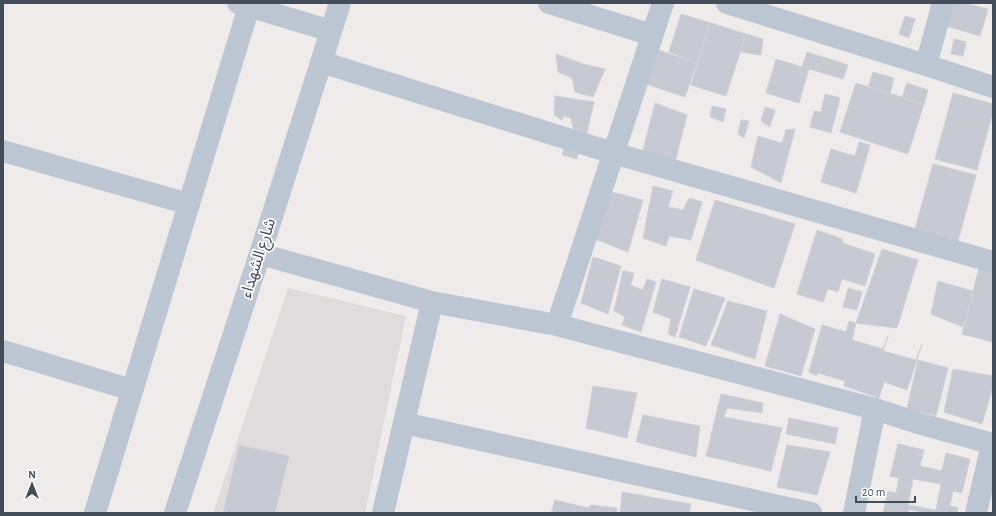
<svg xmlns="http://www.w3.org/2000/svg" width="996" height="516" font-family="'Alegreya Sans','Noto Sans Arabic',sans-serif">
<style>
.education{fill:#e0dcdd}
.building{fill:#c7cad2;stroke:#cfd1d8;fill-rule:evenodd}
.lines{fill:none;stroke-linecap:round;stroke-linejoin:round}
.minor{stroke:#bdc7d3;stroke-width:22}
.labels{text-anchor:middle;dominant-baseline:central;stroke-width:3.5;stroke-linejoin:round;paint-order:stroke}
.street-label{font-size:16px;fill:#434d5a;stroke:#fff}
</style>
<rect width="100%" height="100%" fill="#efebeb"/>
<path class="education" d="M288 288 406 316 365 513H213Z"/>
<path class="building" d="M952 3H964L988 9 980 36 946 26Z
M681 14 711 23 697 63 669 52Z
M905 16 915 19 909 38 899 34Z
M711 23 746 34 726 96 691 85Z
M746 34 763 39 761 55 740 52Z
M954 39 966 42 963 56 951 54Z
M658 50 697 63 685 97 646 84Z
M807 52 848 65 843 79 802 67Z
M556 54 583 64 605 69 593 97 575 92 572 78 558 72Z
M776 59 809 69 799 103 766 93Z
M873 72 894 78 890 94 868 87Z
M856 83 924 104 908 154 840 132Z
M907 83 928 90 924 104 902 98Z
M953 93 993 104V112L977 170 935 159Z
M825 94 840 98 831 133 810 127 814 111 821 112Z
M555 96 594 102 586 137 574 132 571 118 564 116 562 120 554 115Z
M655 103 687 115 675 162 643 150Z
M712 106 726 109 723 122 710 117Z
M765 107 775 110 770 127 761 121Z
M741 120 749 121 744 138 738 134Z
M795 129 781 183 751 167 758 136 782 143 786 130Z
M566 142 580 146 577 159 562 155Z
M859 142 870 145 856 193 821 182 831 149 855 156Z
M933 164 976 175 958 241 915 229Z
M653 186 673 191 668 207 683 210 689 198 702 202 691 240 669 236 666 246 643 238Z
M612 192 643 200 628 252 595 239Z
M715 200 795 224 774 288 696 260Z
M817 230 842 239 843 243 875 254 865 286 842 279 838 292 828 289 823 302 797 294Z
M882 249 918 260 897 328 856 323Z
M593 257 621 266 608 314 581 303Z
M979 268 993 272V342L962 334Z
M623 271 634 273 631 285 643 290 647 279 656 282 641 332 622 325 625 317 614 311Z
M662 279 690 287 675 337 668 334 671 319 653 312Z
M938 281 973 291 963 327 931 314Z
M848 288 862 292 857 310 843 307Z
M694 289 725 298 706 346 679 337Z
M728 301 767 311 755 359 711 345Z
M780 314 815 329 801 376 765 366Z
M849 321 856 323 852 340 883 349 888 336 883 351 916 360 922 344 907 390 884 382 879 398 844 386 845 381 818 373 816 376 809 372 822 325 846 332Z
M918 360 948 368 936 416 907 408Z
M953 369 993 376V386L982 424 944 412Z
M593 386 637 393 627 438 586 428Z
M721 394 763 403 762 413 727 408 724 417 782 428 771 471 706 456Z
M643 415 700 426 696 457 636 442Z
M789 418 838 428 835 444 786 434Z
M898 444 924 450 920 466 942 471 946 453 970 459 962 493 953 491 950 506 958 508 957 513H925L909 509 908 513H883L888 491 896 493 899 478 890 476ZM913 479 941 484 936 510 908 505Z
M239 445 289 456 275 513H223Z
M787 445 830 452 817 495 777 487Z
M622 492 691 504 689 513H620Z
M555 500 588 508 591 505 617 508 616 513H551Z"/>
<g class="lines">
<path class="minor" d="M238 3 331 31
M549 3 652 35
M727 3 926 65 993 87
M321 62 613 153 993 262
M926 65 943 3
M3 151 189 204
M260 254 432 302 557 325 875 409 921 424 993 444
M557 325 663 3
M3 351 132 390
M404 423 811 513
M95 513 250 3
M175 513 260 254 340 3
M383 513 432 302
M854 513 875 409
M976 513 992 444"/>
</g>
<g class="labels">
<g class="street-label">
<text transform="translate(258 258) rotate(-72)">شارع الشهداء</text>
</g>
</g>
<rect width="996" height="516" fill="none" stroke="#434d5a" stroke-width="8"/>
<g transform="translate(32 484)" stroke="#ffffff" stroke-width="3" paint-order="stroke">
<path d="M0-3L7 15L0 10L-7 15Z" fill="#434d5a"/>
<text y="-6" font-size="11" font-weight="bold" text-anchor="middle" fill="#434d5a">N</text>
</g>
<path d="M856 496v6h59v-6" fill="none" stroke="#434d5a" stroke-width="2"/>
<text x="862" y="496" font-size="12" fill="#434d5a" stroke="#ffffff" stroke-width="3" paint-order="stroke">20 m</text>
</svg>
